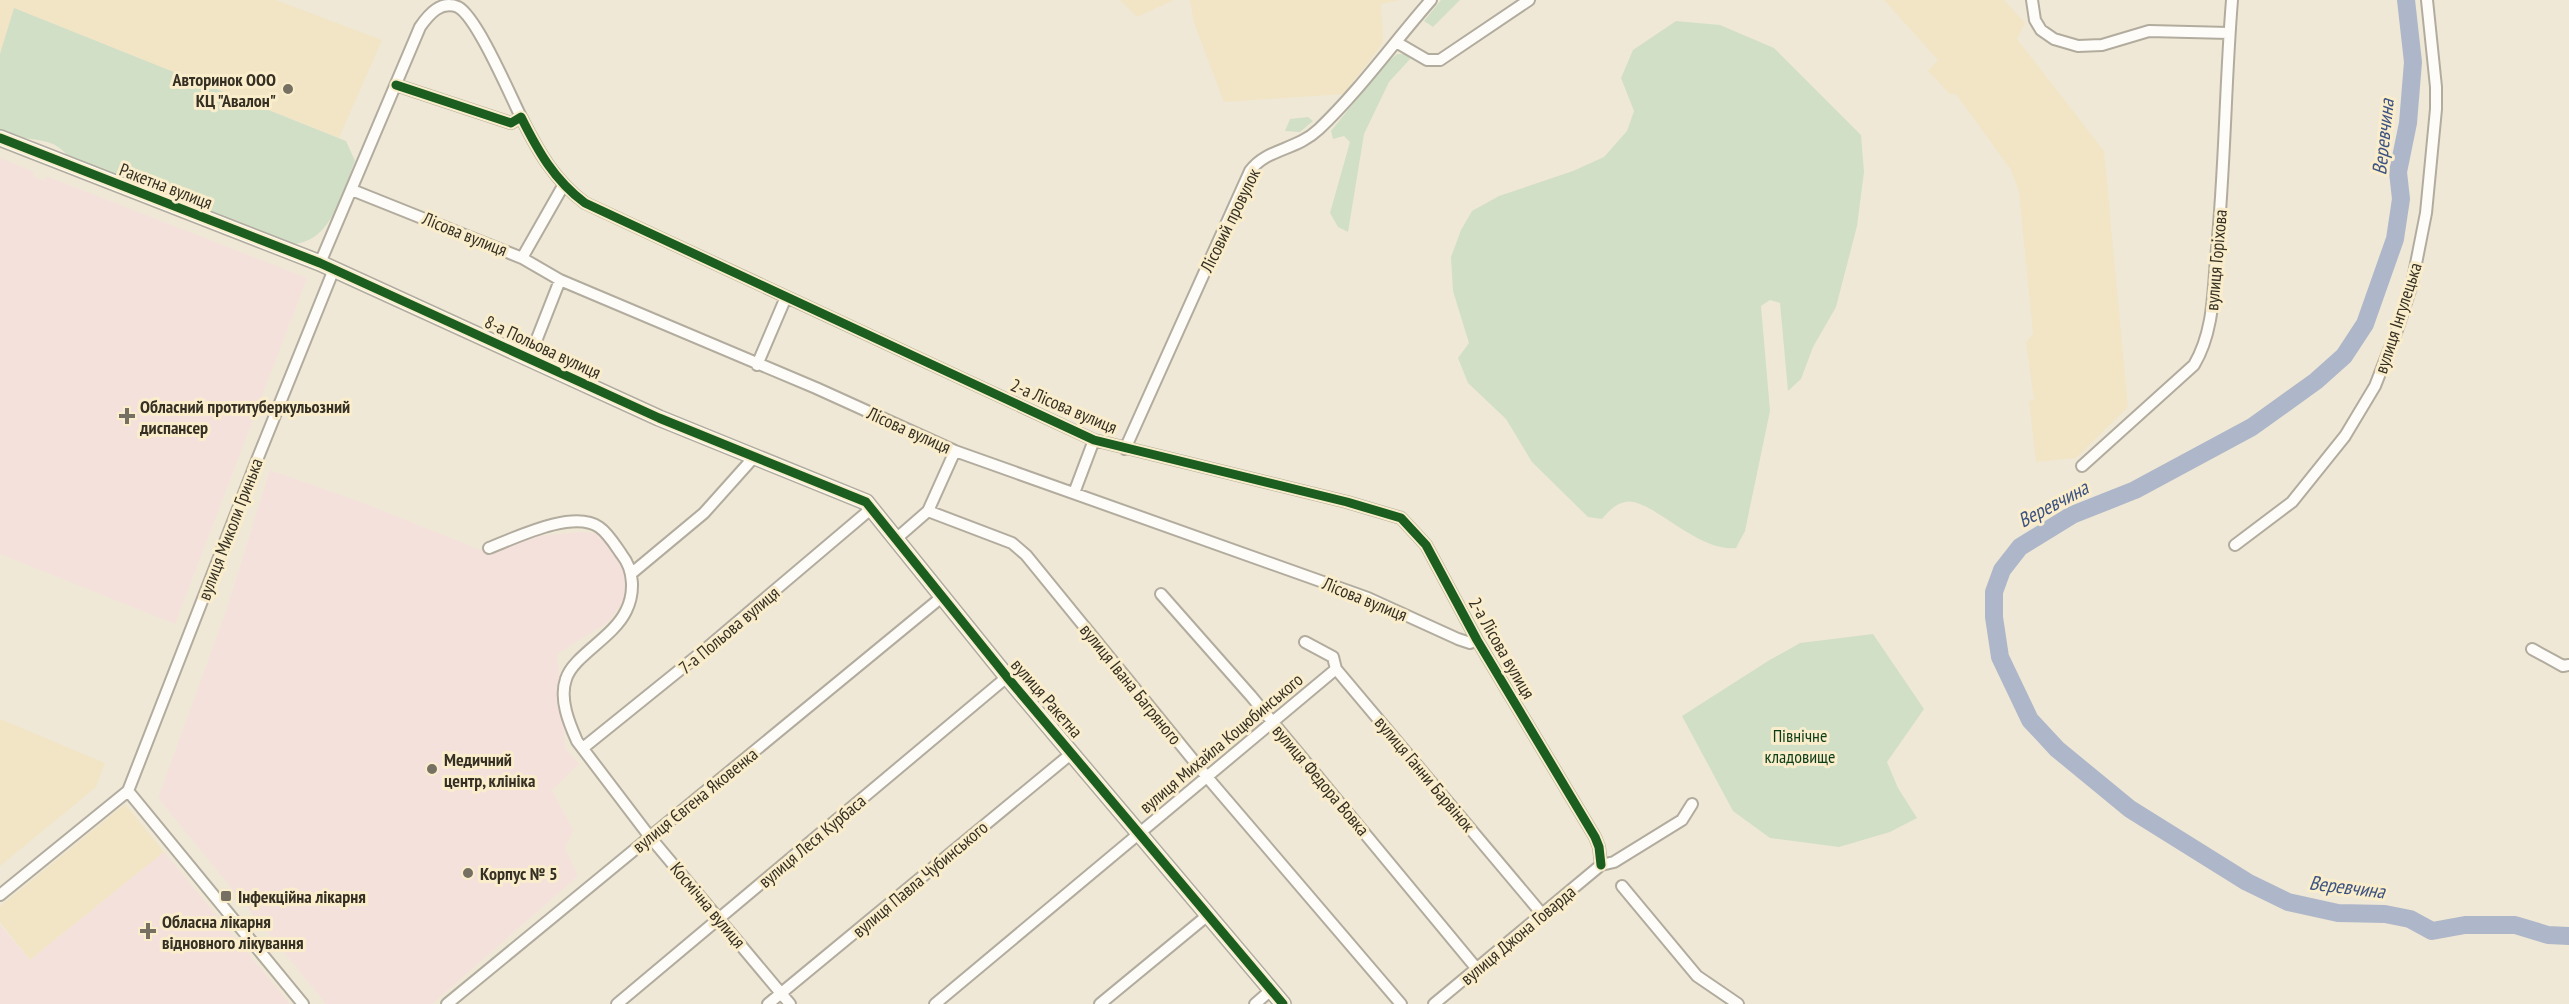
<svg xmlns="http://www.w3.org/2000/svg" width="2569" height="1004" font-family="'PT Sans Narrow',sans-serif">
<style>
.built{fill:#f1e5c6}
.medical{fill:#f4e1dc}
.green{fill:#d1dfc7}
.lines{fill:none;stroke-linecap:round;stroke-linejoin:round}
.river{stroke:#aeb7c9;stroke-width:18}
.street-casing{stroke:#b2ac9e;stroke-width:14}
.secondary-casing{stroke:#b2ac9e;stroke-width:18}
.street{stroke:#fdfcf9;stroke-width:10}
.secondary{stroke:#fdfcf9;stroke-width:15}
.cycleway-casing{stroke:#faedcb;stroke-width:13}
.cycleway{stroke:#1b5e20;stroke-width:9}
.poi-dot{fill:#767062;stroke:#faedcb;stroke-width:2}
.labels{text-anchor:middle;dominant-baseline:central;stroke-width:6;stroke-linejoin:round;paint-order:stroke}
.poi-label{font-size:18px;font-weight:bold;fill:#353023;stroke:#faedcb;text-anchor:start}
.street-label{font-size:18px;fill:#353023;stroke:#faedcb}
.park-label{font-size:18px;fill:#0c3e19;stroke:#faedcb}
.water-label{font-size:20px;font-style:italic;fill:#3c5382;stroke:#faedcb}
</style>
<rect width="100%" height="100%" fill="#f0e8d6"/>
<path class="built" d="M0 0H276L382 40 339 138 15 9 0 54Z
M1120 0H1174L1137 17Z
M1190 0H1400L1381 4 1383 43 1344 94 1224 102 1194 23Z
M1884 0H2004L2025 23 2017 39 2104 151 2128 407 2076 458 2036 462 2029 401 2034 400 2026 342 2033 334 2019 192 2011 170 1956 94H1950L1928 71 1938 60Z
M0 719 105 763 96 787 0 866Z
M125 804 164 852 30 960 0 922V906Z"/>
<path class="medical" d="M0 158 34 172 33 176 44 181 46 176 307 278 175 624 0 554Z
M270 470 366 504 488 553 539 536 582 532 601 534 627 570 623 602 608 622 557 654 565 748 579 764 552 790 573 830 565 848 578 876 432 1004H326L158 798 226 611Z
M164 852 290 1004H0V925L30 960Z"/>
<path class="green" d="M1441 0H1460L1433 27 1424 21Z
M14 8 346 141 355 161C343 191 332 242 293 244L68 156C54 139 39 141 19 137 12 136 6 132 0 130V54Z
M1676 21 1720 25 1774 48 1861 135 1864 172 1857 226 1836 307 1813 347 1801 379 1788 391 1780 303 1770 300 1761 306 1770 411 1745 531 1736 548C1697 553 1648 495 1625 502 1615 504 1609 511 1602 519L1588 517 1532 462 1506 419 1468 383 1458 358 1469 343 1453 291 1451 257 1461 230 1472 211 1499 196 1573 171 1604 157 1627 131 1634 111 1621 78 1633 50Z
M1397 54H1405L1411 58 1389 82 1364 134 1348 232 1338 227 1330 213 1350 142 1344 136 1333 139 1331 131 1385 64Z
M1308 117 1313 121 1300 132 1285 131 1290 119Z
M1873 634 1924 709 1887 762 1898 788 1917 818 1890 832 1839 847 1770 838 1733 811 1682 716 1768 661 1800 643Z"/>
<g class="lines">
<path class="river" d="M2406 0 2413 62 2408 123 2398 172 2401 199 2395 239 2365 324 2344 356 2316 381 2252 427 2135 490 2072 515 2020 547 2002 570 1994 592V617L2000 657 2030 720 2057 749 2130 809 2247 882 2288 902 2338 913 2385 914 2410 919 2432 931 2465 925H2515L2548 935 2569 936"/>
<g class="street-casing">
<path id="street" d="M2032 0 2035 20 2041 30 2054 39 2078 46 2102 45 2149 31 2229 33
M1396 42 1427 60H1440L1529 0
M396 85 511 123 521 117C538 151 554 180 585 203L1094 440 1347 502 1401 518 1426 545 1477 640 1595 837 1599 847 1601 865
M352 190 522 258 560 280 816 388 955 451 1368 598 1458 639 1470 643 1477 640
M522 258 563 186
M320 263 420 27C429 14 441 0 458 7 477 17 510 95 521 117
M529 359 560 280
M757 365 786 297
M1125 449 1250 171C1267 148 1296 151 1319 129 1360 90 1394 42 1431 0
M2082 466 2194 365C2213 333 2213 296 2216 259 2225 173 2225 86 2232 0
M1074 493 1094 440
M928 511 1012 543 1026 555 1207 777 1401 1004
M897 538 928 511 955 451
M2235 545 2292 502 2345 436 2375 386 2397 330 2412 284 2426 213 2436 109V87L2427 0
M489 548C515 538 573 509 599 527 608 533 615 545 622 555 634 570 635 593 626 611 613 638 573 656 566 679 559 699 569 723 577 741L650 837 790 1004
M632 573 704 513 755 456
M1161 594 1251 696 1477 969
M1305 642 1333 657 1336 669 1542 914
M2532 649 2563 666 2569 665
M583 748 702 652 872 508
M128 791 303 1004
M1622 886 1697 976 1738 1004
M0 895 128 791 257 460 334 269
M447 1004 943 596
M617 1004 1007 677
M768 1004 1072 753
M935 1004 1336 669
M1100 1004 1208 915
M1255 1004 1271 990
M1434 1004 1601 865 1614 862 1682 820 1692 804"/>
</g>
<g class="secondary-casing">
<path id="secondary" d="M0 138 320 263 659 418 866 502 1007 677 1283 1004"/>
</g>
<use href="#street" class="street"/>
<use href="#secondary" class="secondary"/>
<g class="cycleway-casing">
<path id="cycleway" d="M396 85 511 123 521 117C538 151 554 180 585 203L1094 440 1347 502 1401 518 1426 545 1477 640 1595 837 1599 847 1601 865
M0 138 320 263 659 418 866 502 1007 677 1283 1004"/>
</g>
<use href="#cycleway" class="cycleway"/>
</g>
<g class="poi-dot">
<circle cx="288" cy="89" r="6"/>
<path d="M124 407h6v6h6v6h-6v6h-6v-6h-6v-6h6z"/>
<circle cx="432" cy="769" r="6"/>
<circle cx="468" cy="873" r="6"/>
<rect x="220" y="890" width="12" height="12" rx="3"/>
<path d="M145 922h6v6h6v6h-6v6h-6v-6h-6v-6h6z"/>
</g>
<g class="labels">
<g class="poi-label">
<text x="276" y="79" text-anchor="end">Авторинок ООО<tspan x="276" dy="21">КЦ "Авалон"</tspan></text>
<text x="140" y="406">Обласний протитуберкульозний<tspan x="140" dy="21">диспансер</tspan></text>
<text x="444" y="759">Медичний<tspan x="444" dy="21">центр, клініка</tspan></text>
<text x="480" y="873">Корпус № 5</text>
<text x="238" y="896">Інфекційна лікарня</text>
<text x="162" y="921">Обласна лікарня<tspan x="162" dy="21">відновного лікування</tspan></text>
</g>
<g class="street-label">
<text transform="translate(166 186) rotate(21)">Ракетна вулиця</text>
<text transform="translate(1230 220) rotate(-64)">Лісовий провулок</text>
<text transform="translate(465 234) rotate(22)">Лісова вулиця</text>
<text transform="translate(2216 260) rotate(-85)">вулиця Горіхова</text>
<text transform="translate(2398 318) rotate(-72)">вулиця Інгулецька</text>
<text transform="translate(543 347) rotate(25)">8-а Польова вулиця</text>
<text transform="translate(1064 406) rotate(23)">2-а Лісова вулиця</text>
<text transform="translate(909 430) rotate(24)">Лісова вулиця</text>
<text transform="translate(230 529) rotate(-69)">вулиця Миколи Гринька</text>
<text transform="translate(1365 599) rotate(22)">Лісова вулиця</text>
<text transform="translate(729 630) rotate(-40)">7-а Польова вулиця</text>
<text transform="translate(1502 648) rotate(60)">2-а Лісова вулиця</text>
<text transform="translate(1131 684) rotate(51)">вулиця Івана Багряного</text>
<text transform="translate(1047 698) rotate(49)">вулиця Ракетна</text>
<text transform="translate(1221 743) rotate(-40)">вулиця Михайла Коцюбинського</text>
<text transform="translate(1425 774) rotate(50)">вулиця Ганни Барвінок</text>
<text transform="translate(1321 780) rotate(50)">вулиця Федора Вовка</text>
<text transform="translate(695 800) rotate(-39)">вулиця Євгена Яковенка</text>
<text transform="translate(812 841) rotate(-40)">вулиця Леся Курбаса</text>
<text transform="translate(920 879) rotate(-40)">вулиця Павла Чубинського</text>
<text transform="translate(708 905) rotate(50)">Космічна вулиця</text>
<text transform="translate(1518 935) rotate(-40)">вулиця Джона Говарда</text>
</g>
<g class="park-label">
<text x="1800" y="735">Північне<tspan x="1800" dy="21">кладовище</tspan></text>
</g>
<g class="water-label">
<text transform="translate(2383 137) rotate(-84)">Веревчина</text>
<text transform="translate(2053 504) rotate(-28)">Веревчина</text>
<text transform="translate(2347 887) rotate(7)">Веревчина</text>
</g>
</g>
</svg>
